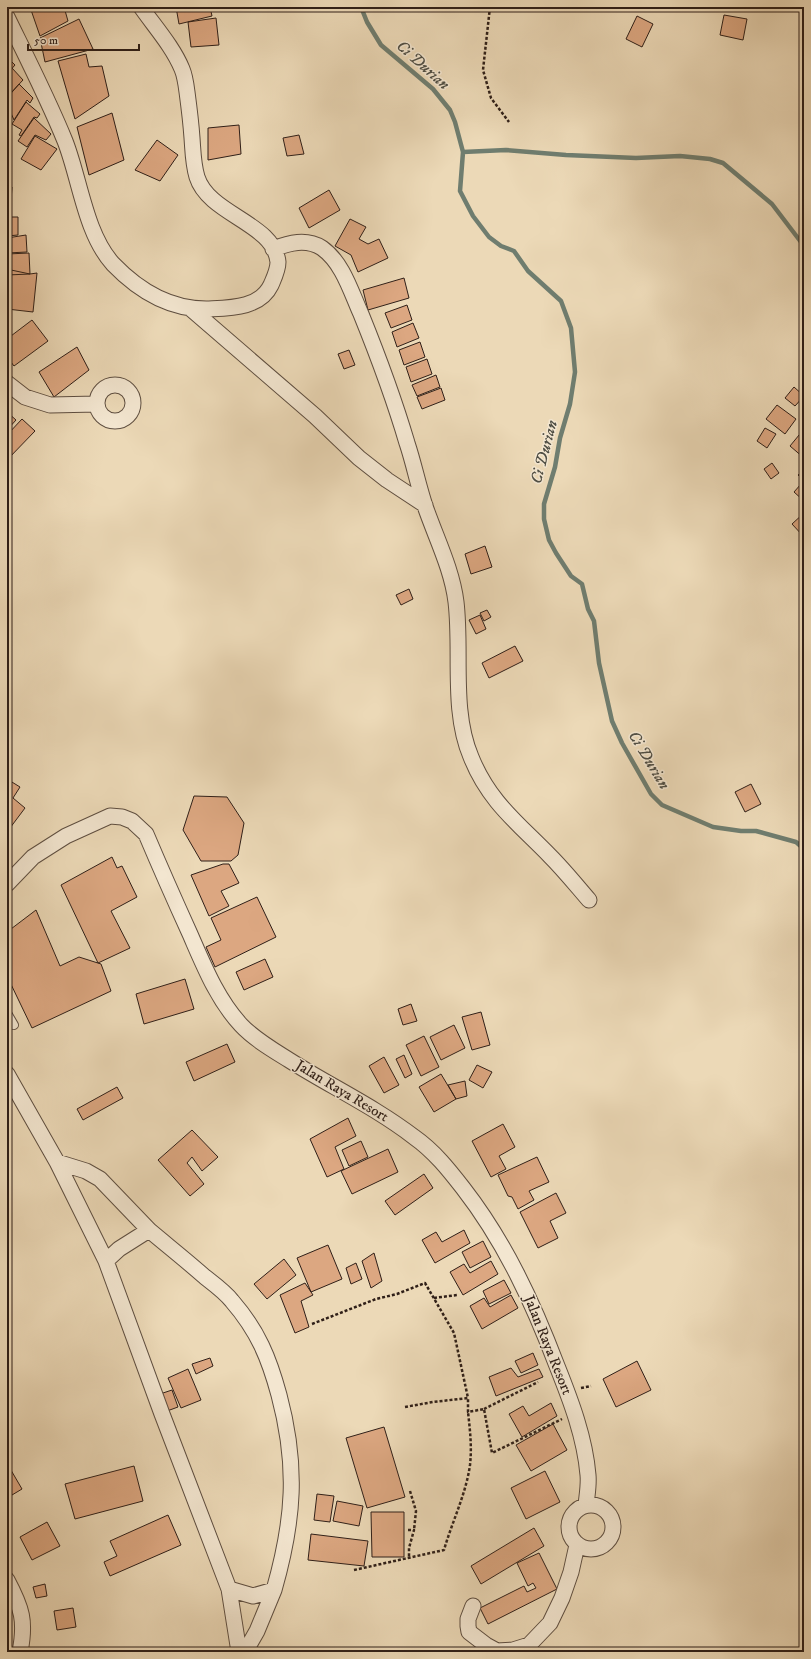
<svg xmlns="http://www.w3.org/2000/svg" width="811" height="1659" font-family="'IM FELL DW Pica',serif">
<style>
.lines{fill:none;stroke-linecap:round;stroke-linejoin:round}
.stream{stroke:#6f7d6f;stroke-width:4.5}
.building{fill:#dca781;stroke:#2f1f18}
.lane-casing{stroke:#5e4e40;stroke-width:10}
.street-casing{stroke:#5e4e40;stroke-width:17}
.path{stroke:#2f1f18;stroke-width:2.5;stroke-dasharray:3 2;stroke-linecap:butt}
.lane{stroke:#f3e6d0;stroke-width:8}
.street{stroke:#f3e6d0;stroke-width:15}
.labels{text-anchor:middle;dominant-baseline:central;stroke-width:3;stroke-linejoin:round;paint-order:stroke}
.street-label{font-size:15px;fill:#2f1f18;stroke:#f3e6d0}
.water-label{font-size:16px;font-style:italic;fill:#4f4e44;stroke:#f3e6d0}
</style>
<rect width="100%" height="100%" fill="#ecd9b7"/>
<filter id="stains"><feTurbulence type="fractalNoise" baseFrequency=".005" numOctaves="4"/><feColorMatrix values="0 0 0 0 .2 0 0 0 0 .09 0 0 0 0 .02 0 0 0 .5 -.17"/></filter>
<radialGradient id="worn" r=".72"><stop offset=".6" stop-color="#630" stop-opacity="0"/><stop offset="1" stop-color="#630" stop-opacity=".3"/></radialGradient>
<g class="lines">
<path class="stream" d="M361 7 367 22 381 45 433 89 450 110 455 122 463 152 460 191 473 216 489 237 501 246 514 251 528 271 561 301 571 328 575 372 570 404 560 438 555 467 544 504V519L549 540 556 553 571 576 582 584 588 609 594 621 599 663 612 721 622 743 651 794 662 805 713 827 741 831H756L796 842 804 849
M463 152 506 150 566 155 636 158 680 156 710 159 723 163 772 204 804 246
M803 1652 804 1643"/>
</g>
<path class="building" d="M30 7H64L68 21 40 36Z
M176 7H210L212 16 179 24Z
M724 15 747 19 743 40 720 35Z
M637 16 653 24 642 47 626 39Z
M216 18 219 45 191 47 188 22Z
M79 19 93 49 45 62 40 38Z
M86 54 89 67 102 66 109 96 75 119 58 61Z
M7 57 15 65 7 74Z
M12 68 23 80 7 97V75Z
M19 84 33 98 30 103 27 100 14 120 7 104V98Z
M26 102 40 114 37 118 34 117 21 136 19 135 22 130 12 124Z
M112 113 124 160 89 175 77 127Z
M34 118 51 134 46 140 35 135 27 147 18 141Z
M239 125 241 154 208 160V128Z
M299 135 304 154 287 156 283 138Z
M35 136 57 149 41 170 21 159Z
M157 140 178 155 160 181 135 170Z
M7 187H12L10 215H7Z
M329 190 340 210 309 228 299 208Z
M7 217H18V235L7 236Z
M350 219 366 227 359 239 368 244 379 239 388 258 358 272 351 255 335 246Z
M26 235 27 252 7 253V238Z
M29 253 30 274 7 275V254Z
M11 270 30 274 37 273 33 312 7 309V272Z
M404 278 409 298 368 310 363 290Z
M407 305 412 320 391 328 385 313Z
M32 320 48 341 14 366 7 357V339Z
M413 323 419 338 397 347 392 332Z
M420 342 425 357 404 365 399 350Z
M77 347 89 370 54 397 39 372Z
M349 350 355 365 344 369 338 354Z
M427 359 432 374 411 382 406 367Z
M436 375 440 387 417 396 412 385Z
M794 387 804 396 795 406 785 398Z
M441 388 445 400 422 409 417 397Z
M777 405 796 419 785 434 766 419Z
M7 412 16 420 7 430Z
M22 419 35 431 7 460V435Z
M765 428 776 434 767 448 757 441Z
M804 429V458L790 446Z
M772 463 779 473 771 479 764 469Z
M804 470V481L798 475Z
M801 484 804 487V501L794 492Z
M804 513V537L792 524Z
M485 546 492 567 471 574 465 554Z
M409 589 413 599 401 605 396 595Z
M487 610 491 617 484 621 480 613Z
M480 615 486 629 476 634 469 620Z
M515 646 523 661 489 678 482 663Z
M7 779 20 787 13 798 25 808 7 832Z
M751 784 761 804 745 812 735 792Z
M194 796 227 797 244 823 238 855 231 861H201L183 830Z
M112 857 117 868 122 866 137 897 111 911 130 948 98 963 61 885Z
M223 864H229L239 883 221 891 229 906 209 916 191 875Z
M257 897 276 937 215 967 206 947 221 940 211 918Z
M36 910 60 966 79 957 101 964 111 991 32 1028 7 976V932Z
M265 959 273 977 244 990 236 972Z
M185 979 194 1009 144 1024 136 994Z
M411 1004 417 1021 403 1025 398 1009Z
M481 1012 490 1045 472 1050 462 1017Z
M454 1025 465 1048 441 1060 430 1037Z
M424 1036 439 1067 421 1076 406 1045Z
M227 1044 235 1062 194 1081 186 1062Z
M404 1055 412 1074 405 1078 396 1059Z
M384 1057 399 1085 384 1093 369 1066Z
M477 1065 492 1072 483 1088 469 1080Z
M441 1074 456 1099 434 1112 419 1087Z
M465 1081 467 1096 456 1099 448 1085Z
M117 1087 123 1098 83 1120 77 1109Z
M348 1118 356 1136 335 1147 344 1169 327 1177 310 1139Z
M503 1124 515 1147 499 1156 506 1169 491 1177 472 1141Z
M192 1130 218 1157 202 1171 192 1157 187 1163 204 1184 190 1196 158 1160Z
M361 1141 368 1157 349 1166 342 1150Z
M388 1149 398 1172 352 1194 341 1171Z
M537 1157 549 1182 529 1191 534 1200 518 1209 512 1197 508 1196 498 1175Z
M424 1174 433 1188 395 1215 385 1201Z
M556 1193 566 1213 550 1221 558 1238 538 1248 520 1212Z
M464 1230 470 1243 435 1263 422 1240 436 1232 442 1242Z
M483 1241 491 1257 470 1268 462 1252Z
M328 1245 342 1279 311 1292 297 1258Z
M374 1253 382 1281 371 1288 362 1261Z
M284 1259 296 1275 267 1299 254 1284Z
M491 1261 498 1274 463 1295 450 1272 464 1264 470 1273Z
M356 1263 362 1279 351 1284 346 1268Z
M504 1280 511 1293 489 1304 483 1291Z
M305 1283 313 1295 301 1301 309 1327 295 1333 280 1295Z
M511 1295 518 1308 482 1329 470 1306 484 1298 490 1307Z
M533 1353 538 1365 521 1373 515 1361Z
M210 1358 213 1366 196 1374 192 1364Z
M637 1361 651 1390 616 1407 603 1379Z
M511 1368 518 1377 539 1369 543 1377 496 1396 489 1377Z
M188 1369 201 1400 181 1408 168 1378Z
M172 1390 178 1407 167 1411 160 1394Z
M551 1403 557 1416 522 1437 509 1414 523 1406 529 1416Z
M553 1424 567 1450 531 1471 516 1445Z
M384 1427 405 1497 367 1508 346 1438Z
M8 1465 22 1489 7 1498V1466Z
M134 1466 143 1501 75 1519 65 1484Z
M545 1471 560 1502 526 1519 511 1488Z
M317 1494 334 1496 330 1522 314 1520Z
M337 1501 363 1506 359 1526 333 1521Z
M371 1512H404V1557H372Z
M168 1515 181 1545 110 1576 104 1562 117 1556 110 1541Z
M47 1522 60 1546 32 1560 20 1537Z
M534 1528 544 1546 481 1584 471 1566Z
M311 1534 368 1541 364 1566 308 1560Z
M539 1553 557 1589 488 1624 480 1608 524 1586 527 1592 536 1588 533 1583 528 1586 517 1563Z
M45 1584 47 1596 36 1598 33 1587Z
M73 1608 76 1627 57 1630 54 1611Z"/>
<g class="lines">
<g class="lane-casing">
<path id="lane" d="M7 1013 14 1025"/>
</g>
<g class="street-casing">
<path id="street" d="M7 17C27 58 48 99 65 141 80 179 85 233 113 264 139 291 171 310 209 309 231 308 260 308 271 285 274 278 278 270 278 262 274 223 209 215 197 177 193 164 193 151 192 138 191 123 189 107 187 92 186 84 185 76 182 69 173 47 155 27 141 7
M273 249C289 243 306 238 322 248 343 263 351 292 361 314 378 356 394 399 407 443 414 464 418 485 425 506 436 538 452 569 456 602 462 652 451 710 471 757 489 802 518 823 550 856 564 870 576 885 589 900
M190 308 315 416 359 458 387 480 425 505
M7 383 25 397 50 405 97 404
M97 403a18 18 0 1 1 36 0a18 18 0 1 1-36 0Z
M7 884 33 857 66 836 110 816 122 817 132 821 146 834C160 867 175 901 190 934 204 966 217 999 241 1025 254 1039 273 1050 289 1060 330 1086 375 1107 414 1137 434 1151 449 1170 463 1188 505 1242 533 1303 557 1366 571 1401 585 1438 588 1475 589 1485 587 1495 586 1505
M7 1074 57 1162 106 1261 162 1414 229 1589 239 1652
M57 1162 86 1171 100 1179 149 1230
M106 1261 119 1249 149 1230C168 1246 187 1261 205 1277 214 1284 225 1292 232 1301 258 1331 269 1358 279 1395 298 1466 294 1520 274 1590L253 1596 229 1589
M569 1527a22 22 0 1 1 44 0a22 22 0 1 1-44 0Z
M7 1580C22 1608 26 1621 20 1652
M473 1606 468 1619V1626L469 1632 486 1645 497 1651 513 1650 529 1645 550 1623 562 1598 571 1572 577 1545
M245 1652 257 1631 274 1590"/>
</g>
<path class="path" d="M490 7 483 70 491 98 509 122
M434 1298 457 1295
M312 1324 376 1299 397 1294 425 1283 454 1333 468 1398
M581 1388 591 1386
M405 1407 433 1402 468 1398V1412L484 1409 492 1453 562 1419
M484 1409 538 1382
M410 1491 416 1511 414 1530
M408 1530H414L409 1548V1558
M354 1570 444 1550C452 1522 466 1494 470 1465 472 1447 470 1430 468 1412"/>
<use href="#lane" class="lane"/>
<use href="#street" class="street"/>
</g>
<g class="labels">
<g class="street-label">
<text transform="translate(342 1091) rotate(31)">Jalan Raya Resort</text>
<text transform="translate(548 1345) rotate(68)">Jalan Raya Resort</text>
</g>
<g class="water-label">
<text transform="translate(423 65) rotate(42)">Ci Durian</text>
<text transform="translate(544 452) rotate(-75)">Ci Durian</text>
<text transform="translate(649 760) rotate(59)">Ci Durian</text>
</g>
</g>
<rect width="811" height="1659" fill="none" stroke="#ecd9b7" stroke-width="24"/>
<rect x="8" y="8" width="795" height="1643" fill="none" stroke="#2f1f18" stroke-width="2"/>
<rect x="12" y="12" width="787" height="1635" fill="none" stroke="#2f1f18"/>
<path d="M28 44v6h111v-6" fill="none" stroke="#2f1f18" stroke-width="2"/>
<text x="34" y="44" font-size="12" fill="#2f1f18" stroke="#f3e6d0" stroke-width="3" paint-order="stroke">50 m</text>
<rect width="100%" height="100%" filter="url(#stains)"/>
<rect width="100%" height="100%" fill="url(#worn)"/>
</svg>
